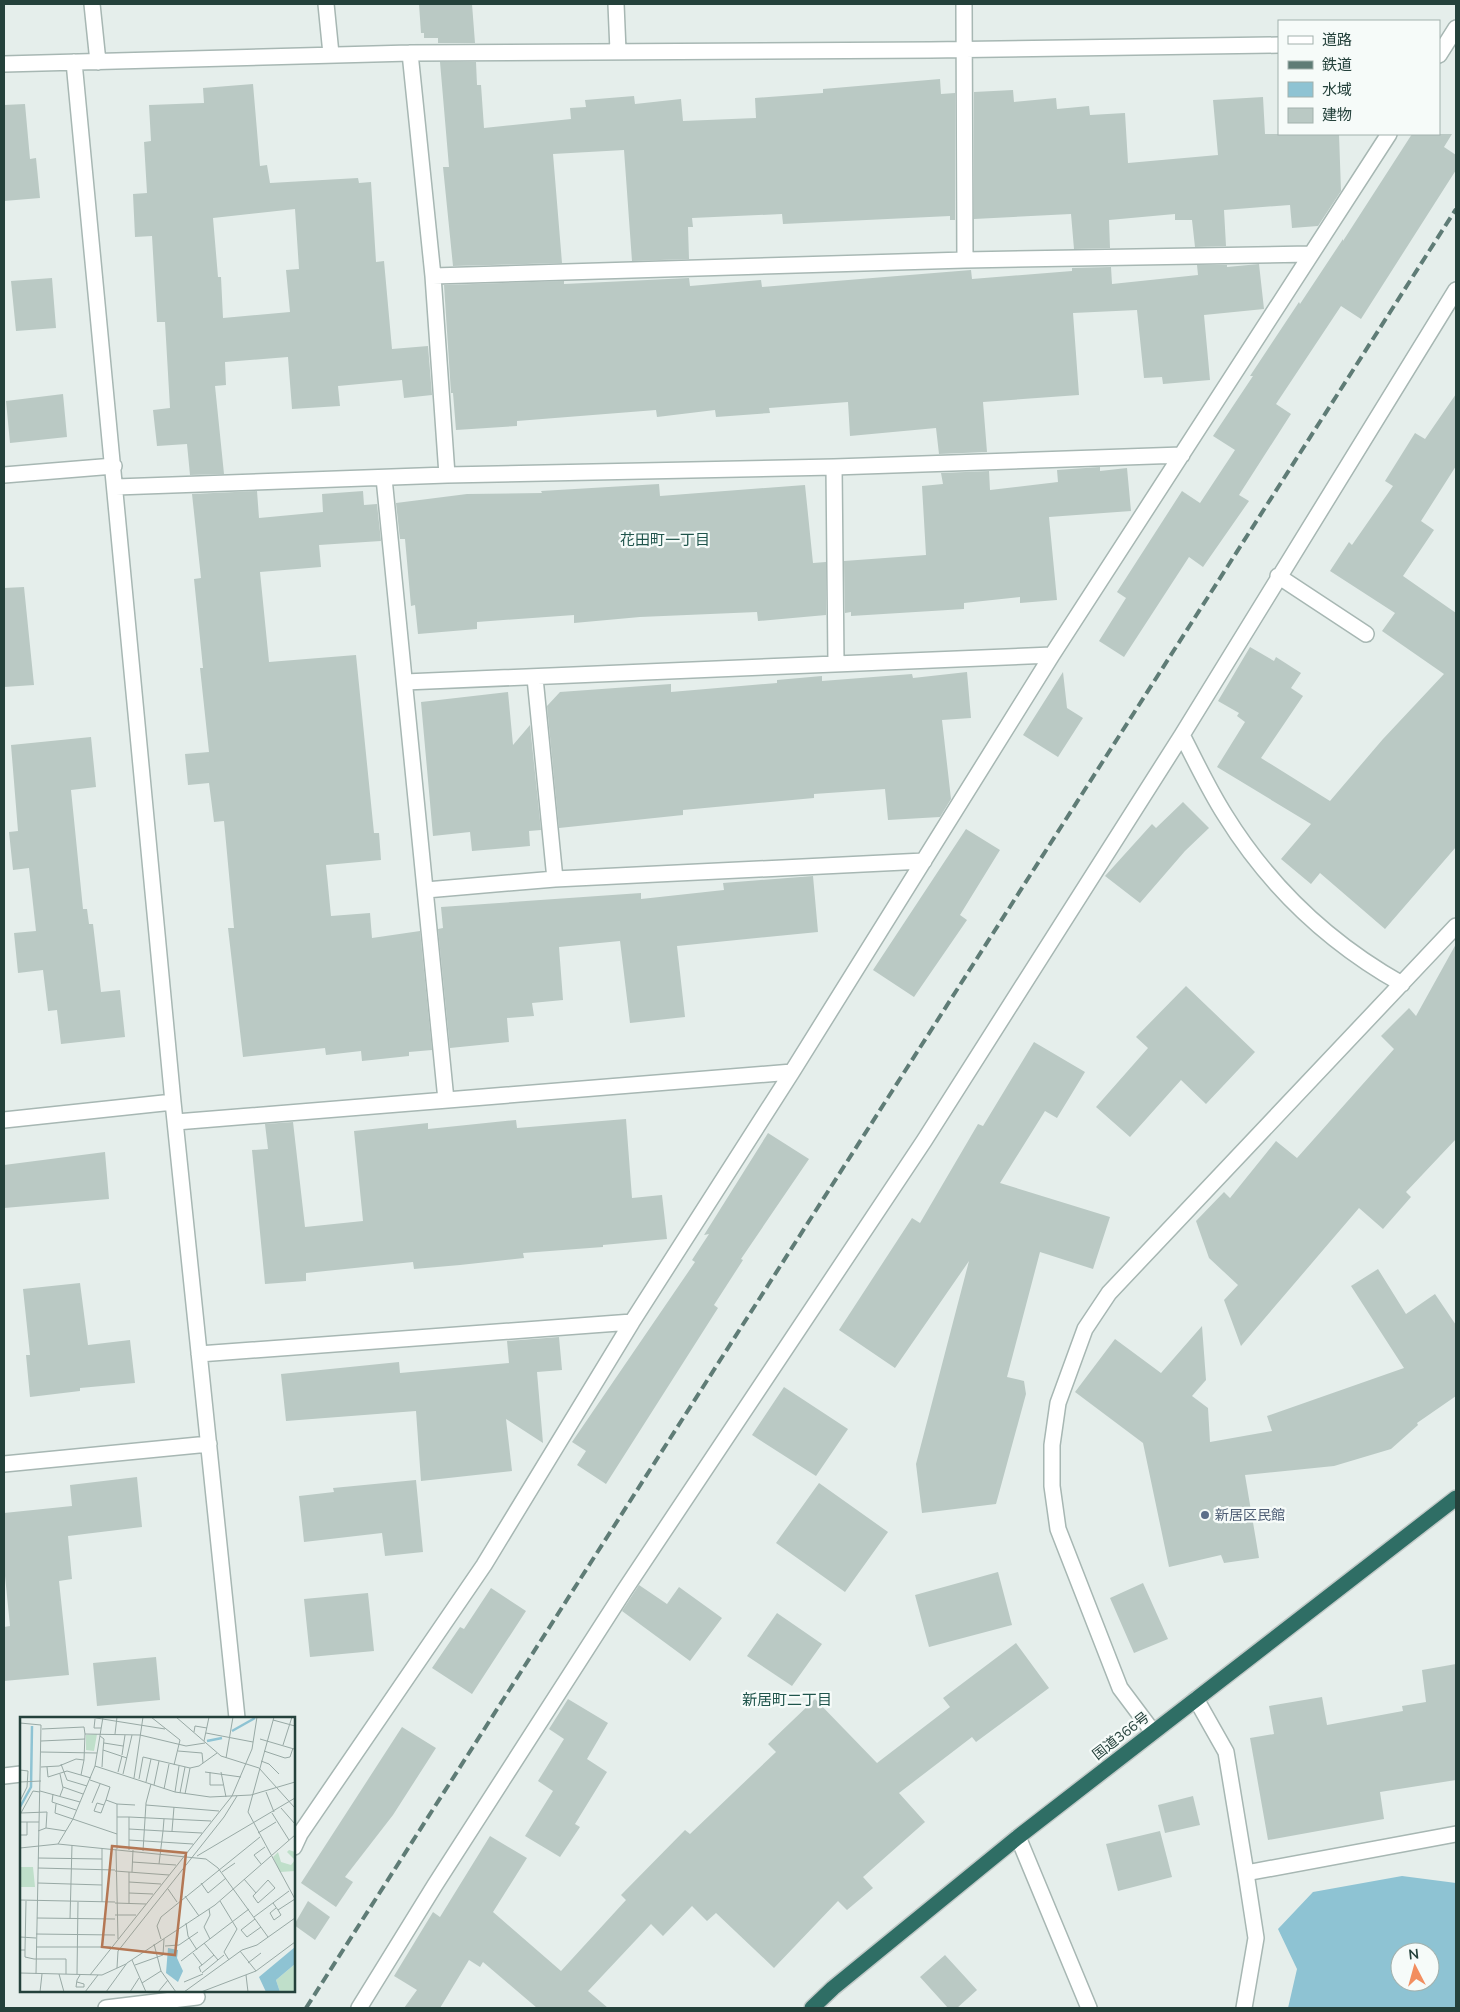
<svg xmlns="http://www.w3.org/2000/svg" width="1460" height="2012" font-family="'Nunito Sans','Noto Sans JP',sans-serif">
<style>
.water{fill:#8ec3d3;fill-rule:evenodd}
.building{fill:#bac9c4;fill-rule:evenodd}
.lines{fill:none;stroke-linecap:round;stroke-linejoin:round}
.minor-casing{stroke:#a7b7b3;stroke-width:18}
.highway-casing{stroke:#c2cac8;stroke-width:18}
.minor{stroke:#fff;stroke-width:15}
.highway{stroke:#2f6e65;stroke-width:15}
.rail{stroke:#5f7c76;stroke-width:4;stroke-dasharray:10 5;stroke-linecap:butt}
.service-dot{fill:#5c6f8a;stroke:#f6fbf9;stroke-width:2}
.labels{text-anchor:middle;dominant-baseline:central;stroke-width:4.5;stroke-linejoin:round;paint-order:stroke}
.service-label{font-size:14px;fill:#4e5e75;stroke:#f6fbf9;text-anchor:start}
.street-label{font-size:14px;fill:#24413b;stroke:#f6fbf9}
.neighbourhood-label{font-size:15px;fill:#1f544b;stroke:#f6fbf9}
.inset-river{fill:none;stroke:#8ec3d3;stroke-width:2.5}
.inset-road{fill:none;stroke:#98a9a5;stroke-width:1}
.view{fill:#b47754;fill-opacity:0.15;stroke:#b47754;stroke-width:2.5}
.inset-edge{fill:none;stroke:#24413b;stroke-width:2.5}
</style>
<rect width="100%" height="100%" fill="#e5eeeb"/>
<path class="water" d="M1402 1876 1456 1883V2008H1288L1297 1969 1278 1929 1313 1892ZM1400 1952H1430V1982H1400Z"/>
<path class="building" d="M419 4H472L475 43H438V38H424V33H421Z
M440 62H476L477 85H481L484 128 571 119 570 108 586 107 585 100 634 96 635 104 681 99 683 121 756 118 755 98 823 93V89L940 79 941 94 955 93V220H950V216L783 224 782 214 692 218 693 227H688L689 259 632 261 624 150 553 154 562 263 453 266 443 167H449Z
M253 84 260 166 267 165 270 183 358 178 359 183 371 182 376 262 384 261 392 349 428 346 432 395 404 398 402 380 338 386 340 406 292 409 288 357 225 362 226 385 215 386 224 474 190 475 187 444 157 446 153 410 170 408 165 322H157L152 236 135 237 133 194 147 193 144 142 151 141 149 105 204 103 203 88ZM295 209 299 269 286 270 290 312 223 318 221 277H218L213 218Z
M1013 90 1014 102 1056 98 1057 109 1089 106 1090 115 1125 113 1128 163 1218 155 1213 100 1263 97 1265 134H1339L1341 191 1318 226 1292 228 1290 205 1224 210 1226 246 1195 247 1192 220H1175V214L1109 220 1110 248 1074 249 1071 214 974 219V92Z
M25 104 30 159 36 158 40 198 4 201V105Z
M1412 134H1452L1444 147 1456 155V170L1361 319 1341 306 1276 404 1291 414 1239 495 1249 501 1203 567 1189 557 1124 657 1099 641 1126 598 1117 592 1182 491 1200 503 1235 450 1213 436 1253 376H1250L1299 302 1300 304 1343 239V241Z
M1259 264 1264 309 1204 315 1210 380 1163 384 1162 377 1144 378 1137 310 1073 313 1079 395 983 402 987 452 939 454 936 428 850 436 848 402 769 408 770 413 716 417 715 410 657 417 656 410 517 421V426L456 430 453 393H451L444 285 564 281V284L689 278 690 286 761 280 762 287 971 270 972 279 1072 271V268L1111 267 1112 284 1198 275 1197 265H1227V267Z
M52 278 56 328 16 331 11 281Z
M63 394 67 437 10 443 6 401Z
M1456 394V466L1421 521 1434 530 1403 576 1456 613V847L1385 929 1320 873 1311 884 1281 859 1311 824 1217 767 1245 722 1237 716 1239 713 1218 701 1250 647 1274 661 1276 657 1301 673 1291 688 1303 696 1261 758 1330 801 1383 739 1444 674 1382 631 1395 613 1330 571 1349 542 1352 545 1393 486 1385 481 1415 433 1425 439Z
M1100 467V471L1127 468 1131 511 1049 517 1057 600 1020 603V597L964 603V609L851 616V612L845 613 844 561 926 555 922 486 943 484 941 473 989 471 990 490 1058 482 1057 470Z
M659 484 660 496 805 485 813 563 826 562V615L758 621 757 612 640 617 574 623V615L477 622V629L418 634 415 605 411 606 405 539H400L396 503 467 494 542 493 541 491Z
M257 491 259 518 323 512 322 494 363 491 364 505 377 504 381 541 319 545 321 567 260 572 269 662 356 655 374 833H379L381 860 326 865 331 916 370 913 372 938 420 931 432 1050 409 1052V1056L362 1061 361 1051 326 1055 325 1048 243 1057 228 928H234L224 821 214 822 209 783 188 785 185 754 209 752 200 668H203L194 579 201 578 192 494Z
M24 587 34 685 4 687V588Z
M967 672 971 718 942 720 951 799 940 817 888 820 885 789 814 794V798L683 810V815L559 828 547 706 560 692 671 684V692L777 683V680L822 676V681L912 674 913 678Z
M1063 672 1067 708 1083 718 1058 757 1023 735Z
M508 692 513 745 530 725 541 830 529 831 530 846 472 851 470 832 433 836 421 702Z
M91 737 96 787 71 790 83 909H87L89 924H93L101 992 120 990 125 1037 61 1044 57 1010 48 1011 43 970 18 973 14 933 36 931 29 868 13 870 9 832 18 831 11 745Z
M1183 802 1209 828 1185 851 1140 903 1105 876 1152 824 1156 828Z
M966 829 1000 850 960 915 967 920 914 997 873 970Z
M813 876 818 932 677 946 685 1017 630 1023 620 941 559 947 563 1000 532 1003 534 1016 507 1018 509 1042 450 1048 438 929 443 928 441 907 641 893V899L724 890 723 883Z
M1456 944V1139L1406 1192 1411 1197 1383 1229 1359 1208 1241 1346 1224 1300 1238 1285 1209 1258 1196 1221 1224 1192 1230 1198 1276 1141 1297 1158 1394 1049 1381 1036 1409 1008 1416 1016Z
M1186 986 1255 1052 1206 1104 1181 1080 1130 1137 1096 1107 1148 1048 1136 1037Z
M1034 1042 1085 1072 1057 1118 1045 1111 1000 1183 1110 1217 1093 1269 1040 1252 1007 1377 1024 1381 1026 1394 996 1504 922 1513 916 1464 969 1261 895 1368 839 1330 912 1218 920 1223 978 1124 983 1126Z
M626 1119 632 1198 662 1195 667 1239 603 1245V1247L523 1253 524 1258 460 1265 414 1269 413 1262 306 1273V1281L265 1284 252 1150 268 1149 265 1124 293 1122 305 1227 363 1221 354 1131 428 1123V1129L516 1120 517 1128Z
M768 1133 809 1159 741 1259 743 1260 714 1305 718 1308 606 1484 577 1465 586 1451 572 1442 695 1262 692 1260 709 1234 704 1235Z
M105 1152 109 1199 4 1208V1165Z
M1378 1269 1406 1314 1435 1294 1456 1325V1396L1417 1423 1418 1425 1391 1449 1334 1466 1245 1475 1259 1558 1224 1563 1221 1555 1169 1567 1143 1443 1075 1392 1115 1339 1161 1373 1202 1326 1206 1380 1192 1396 1208 1408 1210 1442 1272 1431 1267 1416 1404 1368 1351 1286Z
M80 1283 88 1345 130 1340 135 1383 80 1388V1391L30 1397 26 1355H30L23 1289Z
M559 1337 562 1370 537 1372 543 1443 506 1419 512 1471 421 1481 416 1411 286 1421 281 1374 399 1362 400 1373 509 1363 507 1341Z
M784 1387 848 1429 816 1476 752 1435Z
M137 1477 142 1527 68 1536 72 1579 59 1581 69 1675 4 1681V1627L10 1626 4 1566V1513L72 1506 70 1485Z
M416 1480 423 1552 385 1556 382 1533 304 1542 299 1496 334 1492 333 1488Z
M819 1483 888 1532 845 1592 776 1543Z
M998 1572 1012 1625 929 1647 915 1595Z
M1143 1583 1168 1639 1134 1653 1110 1598Z
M639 1585 667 1604 679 1587 722 1618 690 1661 622 1611Z
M491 1588 526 1611 472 1694 432 1668 460 1627 464 1629Z
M368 1593 374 1651 310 1657 304 1599Z
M777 1613 822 1644 792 1686 747 1656Z
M1016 1643 1049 1688 976 1742 972 1737 899 1793 925 1822 863 1877 873 1888 847 1910 838 1901 774 1968 716 1913 707 1921 692 1906 663 1936 651 1924 588 1991 608 2008H537L483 1962 480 1967 469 1960 440 2008H404L417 1990 394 1976 433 1912 440 1917 490 1836 527 1858 493 1912 561 1971 626 1900 621 1895 685 1830 690 1834 776 1752 768 1744 815 1699 877 1763 950 1707 943 1698Z
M156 1657 160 1700 97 1706 93 1663Z
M1456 1664V1780L1380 1792 1384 1819 1268 1840 1250 1738 1274 1734 1269 1706 1322 1697 1327 1725 1403 1711 1402 1706 1426 1702 1422 1670Z
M568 1699 608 1723 587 1759 607 1772 575 1824 580 1827 560 1857 525 1836 553 1791 538 1781 564 1739 549 1729Z
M402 1727 436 1748 393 1815 345 1877 353 1882 336 1907 301 1883Z
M1193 1796 1200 1825 1165 1833 1158 1805Z
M1160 1831 1172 1877 1118 1891 1106 1844Z
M308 1901 330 1917 315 1940 294 1925Z
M945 1955 977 1990 957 2008H948L920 1977Z"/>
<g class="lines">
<g class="minor-casing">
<path id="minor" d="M92 4 98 62
M326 4 331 54
M616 4 618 51
M964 4 965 260
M410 53 433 276 447 475
M1439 55 1456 28
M74 62 173 1102 237 1718
M4 64 410 53 930 50 1279 45
M433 276 965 260 1311 254
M834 467 836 663
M4 475 114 466
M384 478 446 1100
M116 487 447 475 834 467 1182 455
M1278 576 1366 634
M535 678 555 879
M405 682 1052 655
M1182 735C1196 762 1209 790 1225 815 1269 886 1329 943 1402 984
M426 890 555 879 924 861
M4 1120 173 1102
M176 1122 792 1072
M199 1354 632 1322
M4 1464 209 1444
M1196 1699 1226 1752 1246 1873 1256 1938 1244 2008
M1153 1732 1120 1688 1058 1529 1052 1486V1445L1058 1403 1085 1329 1109 1293 1456 926
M4 1776 21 1774
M1018 1837 1089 2008
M294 1847 300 1834 484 1565 632 1322 792 1072 1052 655 1389 134
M1246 1873 1456 1834
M106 2008 197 1997
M359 2008 435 1885 624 1591 924 1141 1182 735 1456 290"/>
</g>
<g class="highway-casing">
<path id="highway" d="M812 2008 833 1988 1018 1837 1456 1498"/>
</g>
<use href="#minor" class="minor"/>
<use href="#highway" class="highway"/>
<path class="rail" d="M306 2008 1456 209"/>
</g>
<circle class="service-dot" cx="1205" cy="1515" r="5"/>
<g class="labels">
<g class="service-label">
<text x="1215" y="1515">新居区民館</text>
</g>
<g class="street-label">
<text transform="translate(1121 1736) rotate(-38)">国道366号</text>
</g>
<g class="neighbourhood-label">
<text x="665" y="540">花田町一丁目</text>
<text x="787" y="1700">新居町二丁目</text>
</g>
</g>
<g transform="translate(20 1717)">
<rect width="275" height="275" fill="#e5eeeb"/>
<path d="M77 17 74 34 66 33V18ZM269 133 275 135V154L260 155 253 140 258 135 261 145 271 148 275 143 267 135ZM0 150H13L15 170H0ZM275 247V275H260L256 263Z" fill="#bfdfca"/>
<path d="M275 230V247L256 263 260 275H246L239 260ZM148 231 158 233 157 241 163 254 158 265 146 256Z" fill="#8ec3d3"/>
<path class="inset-river" d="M212 14 235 1M187 24 202 21M0 90 11 70 12 9"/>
<path class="inset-road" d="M70 0 145 12M131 0 160 23 154 48M156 0 201 39 239 51 275 91M254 0 228 95 275 182M75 2 74 11H81M253 3 275 9M0 6 21 8 16 257M174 15 175 9 187 11M186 16 233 25M65 17 120 18 166 29 185 26M95 17 97 0M80 19 84 22 83 33 107 41M240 22 274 32M21 24 65 22M184 24 189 0M84 26 103 29M263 28 272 0M158 34 182 36 183 46M244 34 265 41 270 40 273 31M21 35 77 36M102 38 105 18M206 41 213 0M241 44 249 47 259 57M41 47 47 63 67 69M75 49 155 75 190 80 231 78 275 65M21 50 39 49 56 42 64 43 65 17 64 10 22 12M27 50 28 60 47 54 71 61M82 50 83 33M0 53 8 54 7 70 0 84M98 55 102 39M185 55 221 60M190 55V68H203M201 55 206 80M40 57 43 71 40 79M103 57 112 18M61 58 64 43M114 61 123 0M119 62 123 40 170 51 179 49 197 36M70 63 90 70 86 83 97 87V132M0 65 21 64M126 65 131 42M134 68 139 44M43 70 63 77M144 72 149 47M20 74 60 85M20 75 13 74 1 96 27 95 26 111M155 75 159 49M246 75 254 95M160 76 165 50M33 77 32 85 56 93M165 77 170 51M72 86 80 67M36 87 35 96 97 117M97 87 115 88M84 88 77 86 74 94 81 96 84 88 86 83M126 88 199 94M261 91 275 107M252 96 269 123M97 100H109V112L143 114 144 102M109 100 191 104M0 105H19M18 114 26 111 46 114M152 114 154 90M238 116 256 105M0 118H7V105M109 123 173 127M38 127 53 102 75 49 83 0M0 131 38 127 186 142 198 151 248 220M96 132 98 222M109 133V112M123 134 126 86 131 67M177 139 275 81M18 141 82 142M112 145 156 148M139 147 143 114 182 116M241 147 234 138 245 130M18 151 95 153M95 154 149 158M112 155 113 133M202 155 215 146M224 162 236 176M248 163 255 171 238 186 233 179ZM109 165 141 167M18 166 82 168M181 166 188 176 206 161M148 172 157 185M109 176 133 177M165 179 179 199M0 183 95 185M200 184 217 212 204 235 209 243M82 185V131M95 186 126 187M109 186V155M253 186 258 193 261 198 254 203 250 196 256 191M189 192 190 198 184 210 190 222M258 193 275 182M95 198H116M234 200 269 174M17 201 95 202M50 202 52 128M235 202 221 213 227 220 241 210M166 206 168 219 177 233M16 217 95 218M0 220 16 221M141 222 137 209 141 200 240 120M184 226 198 243M134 227 141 254 156 275M145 229 159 228 178 215M16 230H91M0 233H5V240L14 242H46V257M5 233 6 184M220 234 236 254M173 236 182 248 179 250 181 255M112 243 126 275M161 244 229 192M228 246 241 236M115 248 143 238 144 222M182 248 194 238M97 251 98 234 204 100 217 79M0 256 82 258 106 247M182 256 204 238M39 257 44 275M57 257 58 185M70 258 212 79 232 32 237 0M226 258 228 275M57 265 64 267V270H56L57 263 60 258M164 265 183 257M122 266 141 254M20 275 22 257M65 275 78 258M86 275 107 246 195 188 275 118M110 275 119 261M138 275 148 263M164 275 222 233 237 228 275 201M181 275 236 254 275 225"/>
<path class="view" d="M92 129 166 136 155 238 82 230Z"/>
<rect width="275" height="275" class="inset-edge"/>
</g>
<rect width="1460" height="2012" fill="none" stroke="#24413b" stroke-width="10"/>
<rect x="1278" y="20" width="162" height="115" fill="#f6fbf9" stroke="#a2b1ad"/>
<rect x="1288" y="36" width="25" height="8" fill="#ffffff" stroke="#a2b1ad"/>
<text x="1322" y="45" font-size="15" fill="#24413b">道路</text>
<rect x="1288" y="61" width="25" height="8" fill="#5f7c76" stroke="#a2b1ad"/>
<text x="1322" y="70" font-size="15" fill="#24413b">鉄道</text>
<rect x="1288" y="82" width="25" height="15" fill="#8ec3d3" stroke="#a2b1ad"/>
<text x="1322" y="95" font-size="15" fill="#24413b">水域</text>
<rect x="1288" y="108" width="25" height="15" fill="#bac9c4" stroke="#a2b1ad"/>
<text x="1322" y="120" font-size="15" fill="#24413b">建物</text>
<g transform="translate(1415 1967) rotate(354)"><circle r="24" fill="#f6fbf9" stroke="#a2b1ad"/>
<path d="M0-4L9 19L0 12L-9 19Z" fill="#f28e5f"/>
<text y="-8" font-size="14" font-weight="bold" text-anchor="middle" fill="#24413b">N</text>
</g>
</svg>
